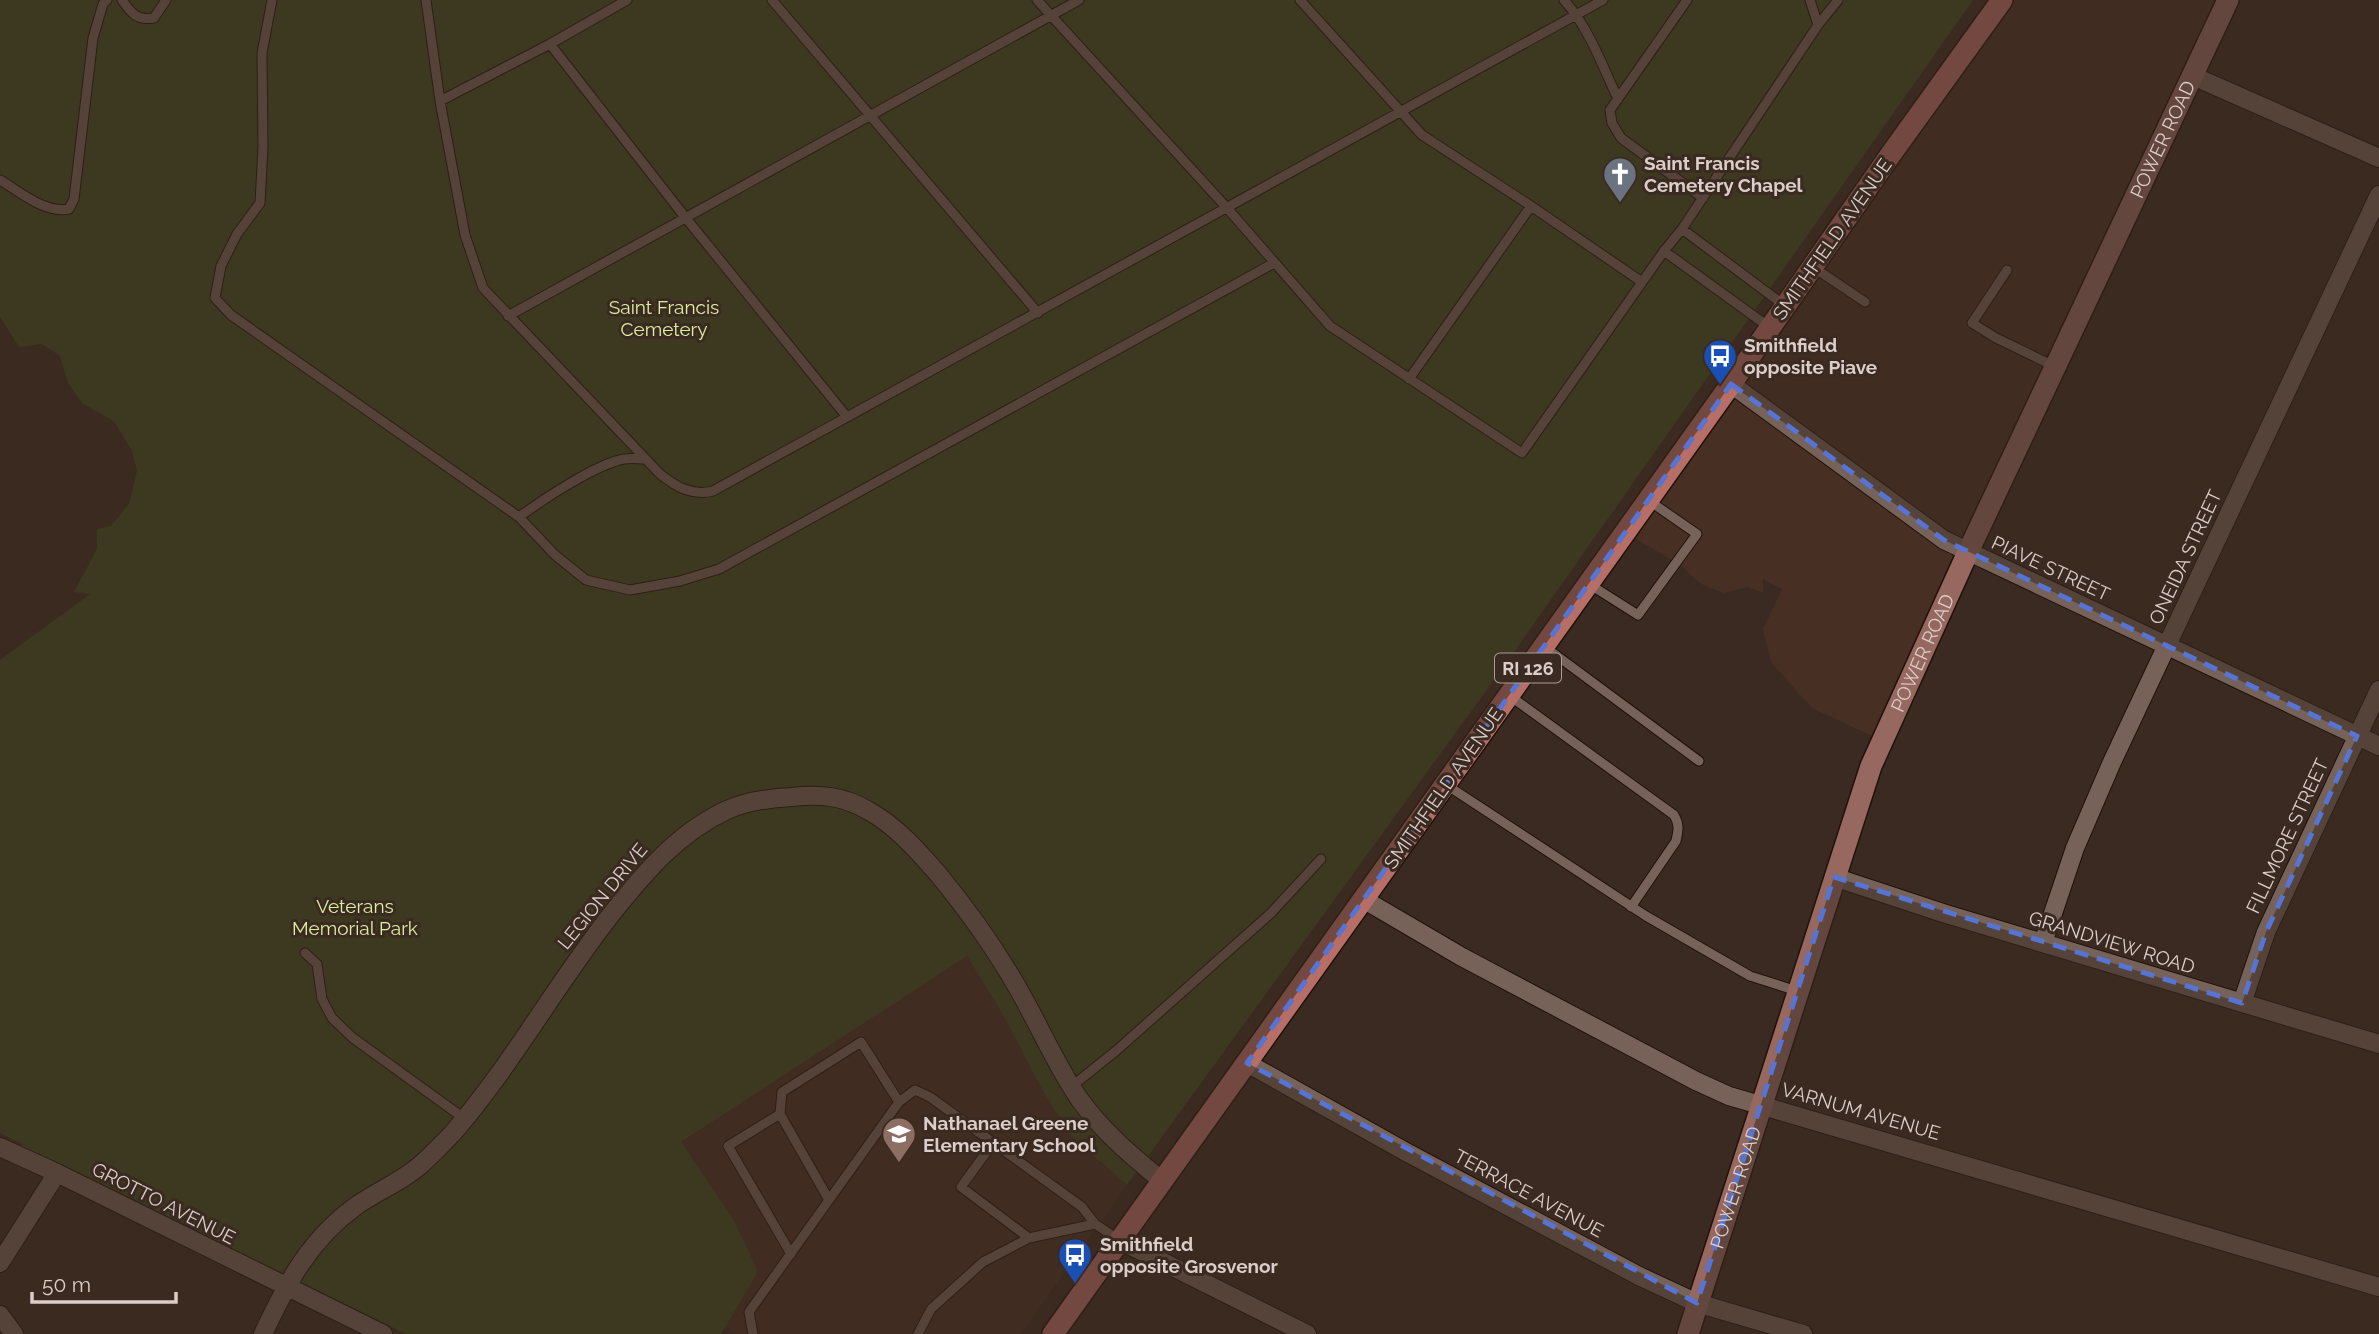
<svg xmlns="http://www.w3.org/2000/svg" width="2379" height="1334" font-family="Raleway,sans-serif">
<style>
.built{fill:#473023}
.green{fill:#404a20}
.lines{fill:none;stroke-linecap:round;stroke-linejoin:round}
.lane-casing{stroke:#21120a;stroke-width:11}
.street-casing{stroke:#21120a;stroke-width:20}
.secondary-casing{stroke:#21120a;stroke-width:24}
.primary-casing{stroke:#21120a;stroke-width:24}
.lane{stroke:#766258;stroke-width:9}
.street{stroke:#766258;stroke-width:18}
.secondary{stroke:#966860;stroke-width:21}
.primary{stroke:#b66e67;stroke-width:21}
.marked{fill:none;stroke:#5674d4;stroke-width:5;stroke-dasharray:14 9;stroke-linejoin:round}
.labels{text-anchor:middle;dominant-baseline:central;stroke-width:6;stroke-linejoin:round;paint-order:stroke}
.shield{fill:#3b2a21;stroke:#aa9d97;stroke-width:2}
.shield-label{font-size:18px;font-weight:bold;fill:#dacec9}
.street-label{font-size:19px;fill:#dacec9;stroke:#3b2a21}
.poi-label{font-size:19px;font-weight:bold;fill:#dacec9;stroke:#3b2a21;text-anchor:start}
.park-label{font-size:19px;fill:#daef9e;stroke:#3b2a21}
</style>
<rect width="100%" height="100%" fill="#3b2a21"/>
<path class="built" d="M2002 0H2229L1879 739 1812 708 1771 662 1763 629 1782 589 1763 579V593L1747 587 1723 593 1701 584 1680 565 1626 533Z
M967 955 1002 1013 1044 1093 1070 1135 1127 1185 1021 1334H736L725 1326 758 1272 681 1142Z"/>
<path class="green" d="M0 0H1973L1507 662 1127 1185 1070 1135 1044 1093 1002 1013 967 956 681 1142 735 1222 758 1272 721 1334H406L100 1183 95 1192 18 1153 22 1144 0 1133V660L90 594 74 592 97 549V529L111 526 129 504 137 471 132 451 114 421 83 404 68 383 60 356 42 344 19 347 0 317Z"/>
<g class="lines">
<g class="lane-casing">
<path id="lane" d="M122 0C131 13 137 21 154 18L166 0
M272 0 262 53 263 147 260 203 237 234 221 266 215 298 231 315 519 517 555 555 586 580 630 590 680 581 719 569 1274 263
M426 0 440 101 465 235 483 288 660 474C676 487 692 496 713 491L1603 0
M772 0 1038 313
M1037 0 1227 208 1330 326 1522 453 1664 251 1682 229 1818 25 1838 0
M1300 0 1422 135 1531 206 1642 282
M1564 0C1589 28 1602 65 1618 99
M1687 0 1610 110 1612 123 1621 138 1703 198
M1810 0 1818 25
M550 44 627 0
M440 101 550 44 685 217 847 417
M0 180C19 191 45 214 69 209L74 199 93 38 103 4 107 0
M1682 229 1784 305
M1664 251 1769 327
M1813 267 1865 302
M2007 270 1972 323 1996 338 2054 366
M508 316 1079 0
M1409 379 1531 206
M519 517C542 500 596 464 624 459 631 458 639 459 646 459
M1589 584 1638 615 1697 534 1648 500
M1545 647 1699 761
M1510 696 1674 815C1680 825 1678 831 1676 841L1631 907
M1445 784 1646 916 1750 976 1797 991
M305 953 317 964 322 999 332 1018 353 1038 465 1119
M1071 1087 1117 1050 1271 913 1321 859
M780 1114 782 1092 861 1042 899 1102
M993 1143 961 1187 1029 1238
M791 1254 728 1146 780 1114 829 1200
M753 1334 749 1312 899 1102 915 1090 930 1097 1082 1207 1095 1224 1119 1240
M918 1334 931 1309 983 1262 1029 1238 1095 1224"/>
</g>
<g class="street-casing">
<path id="street" d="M2193 76 2379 158
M1731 384 1944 540 2379 746
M1834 877 1943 913 2379 1044
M1363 899 1462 957 1696 1081 1729 1096 2379 1287
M2043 943 2075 848 2112 762 2379 195
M2242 1003 2266 932 2379 690
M1247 1063 1408 1153 1639 1276 1697 1303 1803 1334
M0 1147 57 1173 383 1334
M1119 1240 1307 1334
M0 1263 57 1173
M0 1315 14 1334
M263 1334C287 1283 309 1240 356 1206 376 1192 400 1182 418 1167 430 1157 441 1145 452 1134 512 1065 556 984 613 912 645 872 679 832 727 810 747 801 770 798 792 797 821 794 844 796 869 811 896 826 918 851 938 874 971 914 1000 955 1025 1001 1043 1034 1059 1070 1080 1100 1103 1132 1132 1156 1161 1180"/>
</g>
<g class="secondary-casing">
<g id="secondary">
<path id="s1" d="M1688 1334 1871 766 1968 552 2228 0"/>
</g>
</g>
<g class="primary-casing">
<path id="primary" d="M1053 1334 1731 384 1891 154 2002 0"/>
</g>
<use href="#lane" class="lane"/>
<use href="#street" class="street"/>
<use href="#secondary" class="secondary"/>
<use href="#primary" class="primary"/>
</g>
<path d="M0 0H2379V1334H0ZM1731 384 1944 540 2357 736 2266 932 2242 1003 1834 877 1697 1303 1247 1063Z" fill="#3b2a21" fill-opacity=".55" fill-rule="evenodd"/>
<path class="marked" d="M1731 384 1944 540 2357 736 2266 932 2242 1003 1834 877 1697 1303 1247 1063Z"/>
<defs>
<g id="church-pin" transform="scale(1.75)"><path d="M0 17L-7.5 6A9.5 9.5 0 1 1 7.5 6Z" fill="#6b7280" stroke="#3b2a21"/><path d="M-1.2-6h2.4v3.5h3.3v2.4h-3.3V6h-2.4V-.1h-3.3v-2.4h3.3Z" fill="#fff"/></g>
<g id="bus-pin" transform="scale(1.75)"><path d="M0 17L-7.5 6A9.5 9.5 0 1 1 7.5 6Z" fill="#1a4fb4" stroke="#3b2a21"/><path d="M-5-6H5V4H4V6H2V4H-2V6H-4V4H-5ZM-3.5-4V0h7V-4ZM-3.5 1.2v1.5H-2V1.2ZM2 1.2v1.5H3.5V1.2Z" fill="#fff"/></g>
<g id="school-pin" transform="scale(1.75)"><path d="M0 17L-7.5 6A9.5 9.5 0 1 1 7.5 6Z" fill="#8d6e63" stroke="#3b2a21"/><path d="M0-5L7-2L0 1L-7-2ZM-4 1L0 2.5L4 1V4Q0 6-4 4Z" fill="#fff"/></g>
</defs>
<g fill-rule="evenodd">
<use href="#church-pin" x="1620" y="174"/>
<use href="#bus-pin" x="1720" y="356"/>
<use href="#school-pin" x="899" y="1134"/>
<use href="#bus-pin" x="1075" y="1255"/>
</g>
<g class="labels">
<rect class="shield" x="1495" y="653.5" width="66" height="29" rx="5"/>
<g class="shield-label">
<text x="1528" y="668">RI 126</text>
</g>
<g class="street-label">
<text stroke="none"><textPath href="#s1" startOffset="1288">POWER ROAD</textPath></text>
<text transform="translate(1832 239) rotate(-55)">SMITHFIELD AVENUE</text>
<text transform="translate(2185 557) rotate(-65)">ONEIDA STREET</text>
<text transform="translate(2051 568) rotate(25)">PIAVE STREET</text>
<text stroke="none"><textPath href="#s1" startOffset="721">POWER ROAD</textPath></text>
<text transform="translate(1443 788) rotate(-55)">SMITHFIELD AVENUE</text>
<text transform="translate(2287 836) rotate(-65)">FILLMORE STREET</text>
<text transform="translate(602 896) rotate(-51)">LEGION DRIVE</text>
<text transform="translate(2112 942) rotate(17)">GRANDVIEW ROAD</text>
<text transform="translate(1861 1111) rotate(16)">VARNUM AVENUE</text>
<text stroke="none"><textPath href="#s1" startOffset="154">POWER ROAD</textPath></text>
<text transform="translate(1529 1193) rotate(28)">TERRACE AVENUE</text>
<text transform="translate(164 1203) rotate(27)">GROTTO AVENUE</text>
</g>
<g class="poi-label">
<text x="1644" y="163">Saint Francis<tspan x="1644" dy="22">Cemetery Chapel</tspan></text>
<text x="1744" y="345">Smithfield<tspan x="1744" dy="22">opposite Piave</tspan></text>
<text x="923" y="1123">Nathanael Greene<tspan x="923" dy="22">Elementary School</tspan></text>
<text x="1100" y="1244">Smithfield<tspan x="1100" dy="22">opposite Grosvenor</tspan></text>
</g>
<g class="park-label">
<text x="664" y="307">Saint Francis<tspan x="664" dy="22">Cemetery</tspan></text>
<text x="355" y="906">Veterans<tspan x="355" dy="22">Memorial Park</tspan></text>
</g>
</g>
<path d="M32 1292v10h144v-10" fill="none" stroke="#dacec9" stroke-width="3.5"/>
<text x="42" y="1292" font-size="21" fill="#dacec9" stroke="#3b2a21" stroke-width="5" paint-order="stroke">50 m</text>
</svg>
